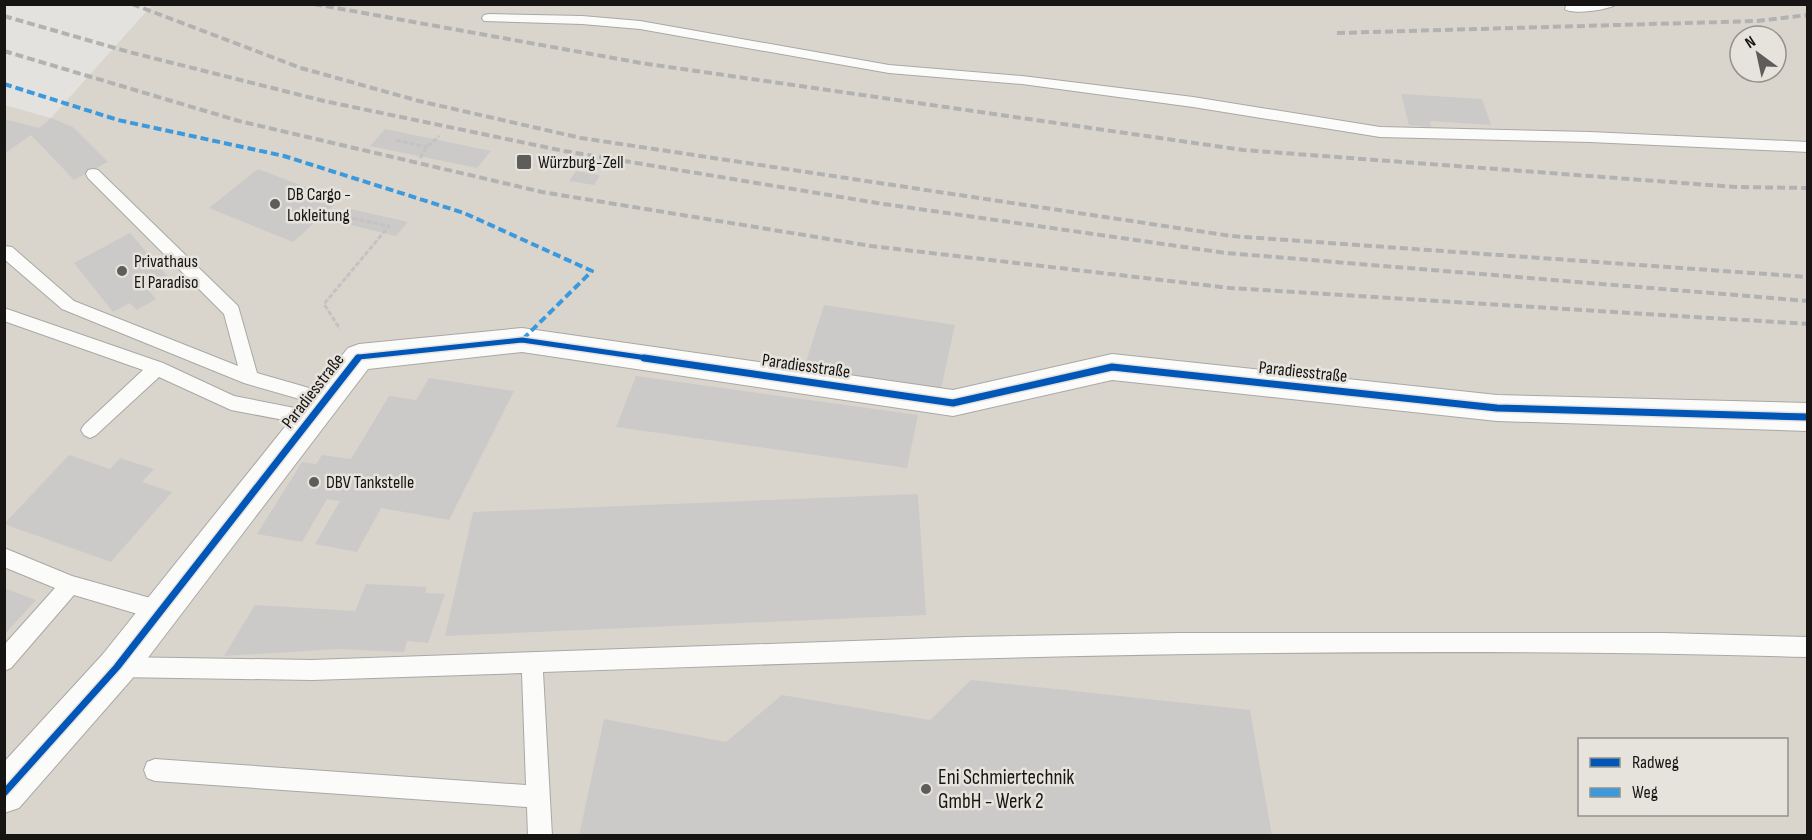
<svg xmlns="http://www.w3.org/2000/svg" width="1812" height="840" font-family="'Sofia Sans Condensed',sans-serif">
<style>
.built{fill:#d9d5cd;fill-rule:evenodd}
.building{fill:#ccc9c9}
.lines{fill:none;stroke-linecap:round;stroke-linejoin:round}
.lane-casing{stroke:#a9a8a6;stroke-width:2}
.street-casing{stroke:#a9a8a6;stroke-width:2}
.path{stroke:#c4c3c2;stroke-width:3;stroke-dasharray:5 2;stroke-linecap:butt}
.lane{fill:#fbfbfa;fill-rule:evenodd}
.street{fill:#fbfbfa;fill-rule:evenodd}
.rail{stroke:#b3b2b2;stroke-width:4;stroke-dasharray:8 4;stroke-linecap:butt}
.quiet{stroke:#3b9ade;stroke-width:4;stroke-dasharray:8 4;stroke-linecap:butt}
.cycleway-far1-casing{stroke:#e6e3dd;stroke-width:8}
.cycleway-casing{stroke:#e6e3dd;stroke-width:10}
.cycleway-far1{stroke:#0057b8;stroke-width:5}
.cycleway{stroke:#0057b8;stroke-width:7}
.poi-dot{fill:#5e5d5a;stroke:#e6e3dd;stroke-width:2}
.labels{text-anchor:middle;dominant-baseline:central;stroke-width:5;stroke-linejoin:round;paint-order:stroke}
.poi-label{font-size:18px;fill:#161513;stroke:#e6e3dd;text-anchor:start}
.street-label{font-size:18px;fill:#161513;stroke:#e6e3dd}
.near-poi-label{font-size:21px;fill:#161513;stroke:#e6e3dd;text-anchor:start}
</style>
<rect width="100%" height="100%" fill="#e4e2df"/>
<path class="built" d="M152 5H1807V835H5L4 105 51 118ZM1740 36H1776V72H1740ZM1580 740H1786V814H1580Z"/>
<path class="building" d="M1401 94 1482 99 1491 125 1430 121 1431 127 1409 125Z
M51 118 73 127 108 162 74 180 31 135 4 154V119L39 128Z
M385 129 491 151 477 168 370 146Z
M258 169 340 200 293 242 209 208Z
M576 171 600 175 594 185 569 181Z
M346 208 408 222 396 236 334 221Z
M130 233 170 279 149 291 156 299 137 310 130 303 113 312 74 263Z
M824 305 955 325 940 393 803 371Z
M636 376 918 415 907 468 616 427Z
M429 378 514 391 449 520 381 508 357 552 315 544 340 501 327 499 302 542 257 534 302 462 316 464 322 455 351 459 389 396 416 400Z
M69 455 110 469 120 458 154 469 142 482 172 492 111 562 4 524Z
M918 494 926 615 445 636 473 512Z
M366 584 427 587 425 593 445 594 428 643 407 641 404 652 339 649 224 656 255 605 355 611Z
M4 588 36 600 4 635Z
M971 680 1250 710 1272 836H579L604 719 726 742 782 695 930 720Z"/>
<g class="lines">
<g class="lane-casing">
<path id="lane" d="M1576 4H1617C1609 10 1572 15 1565 9L1566 6Z
M489 14 582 16 640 21 889 65 1022 76 1193 97 1380 127 1590 132 1808 142V152L1590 142 1380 137 1193 107 1022 84 889 73 640 29 582 24 484 21 482 18 484 15Z
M93 169 98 170 238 306 257 373 330 394 333 399 330 404 324 406 244 383 62 309 4 259V246L12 247 74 301 238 366 224 314 88 178 86 174 88 170Z
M4 308 163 363 234 396 310 411 316 413 319 418 316 423 310 425 231 410 159 377 96 435 90 438 84 435 81 430 84 425 143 370 4 321Z
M4 548 72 576 161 601 168 604 171 611 168 618 161 621 74 595 11 668 4 671V645L55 588 4 567Z
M1181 633H1664L1808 637V657C1386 645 964 657 543 672L552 836H528L527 807 155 781 147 778 144 770 147 762 155 759 526 785 522 673 312 680 117 677 110 674 106 667 110 660 117 657 312 660 965 637Z"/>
</g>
<g class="street-casing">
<path id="street" d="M522 328 953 390 1112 354 1497 395 1808 403V431L1497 421 1112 380 953 416 522 352 368 369 131 680 19 808 4 813V762L103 654 348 348 359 344Z"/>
</g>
<path class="path" d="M396 140 427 147
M420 158 427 147 439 136
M332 214 389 226 324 304 340 329"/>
<use href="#lane" class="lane"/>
<use href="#street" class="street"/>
<path class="rail" d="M132 4 301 68 419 101 581 138 1231 236 1808 277
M314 4 641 63 1243 150 1736 187 1808 188
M4 16 129 52 324 101 564 151 877 203 1226 253 1808 301
M1337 33 1757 21 1808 15
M4 51 239 121 542 192 871 246 1230 288 1808 324"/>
<path class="quiet" d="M4 84 118 120 284 156 464 213 592 271 522 340"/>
<g class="cycleway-far1-casing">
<path id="cycleway-far1" d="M357 359 359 357 522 340 654 359"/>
</g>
<g class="cycleway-casing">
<path id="cycleway" d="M644 358 953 403 1112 367 1497 408 1808 417
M4 793 117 667 358 358"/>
</g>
<use href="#cycleway-far1" class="cycleway-far1"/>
<use href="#cycleway" class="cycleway"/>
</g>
<g class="poi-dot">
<rect x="516" y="154" width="16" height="16" rx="3"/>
<circle cx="275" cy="204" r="6"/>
<circle cx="122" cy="271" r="6"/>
<circle cx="314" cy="482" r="6"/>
<circle cx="926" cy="789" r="6"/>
</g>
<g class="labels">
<g class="poi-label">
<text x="538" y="162">Würzburg-Zell</text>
<text x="287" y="194">DB Cargo -<tspan x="287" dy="21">Lokleitung</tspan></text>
<text x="134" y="261">Privathaus<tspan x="134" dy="21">El Paradiso</tspan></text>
<text x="326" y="482">DBV Tankstelle</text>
</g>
<g class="street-label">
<text transform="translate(806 366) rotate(8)">Paradiesstraße</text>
<text transform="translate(1303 372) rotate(6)">Paradiesstraße</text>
<text transform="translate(313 391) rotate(-52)">Paradiesstraße</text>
</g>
<g class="near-poi-label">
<text x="938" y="777">Eni Schmiertechnik<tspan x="938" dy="24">GmbH - Werk 2</tspan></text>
</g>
</g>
<rect width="1812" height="840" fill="none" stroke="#161513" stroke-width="12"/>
<rect x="1578" y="738" width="210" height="78" fill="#e6e3dd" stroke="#93918c" stroke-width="1.5"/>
<rect x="1590" y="758" width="30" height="9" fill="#0057b8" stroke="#93918c" stroke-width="1.5"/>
<text x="1632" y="768" font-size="18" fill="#161513">Radweg</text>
<rect x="1590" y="788" width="30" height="9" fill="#3b9ade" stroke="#93918c" stroke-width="1.5"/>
<text x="1632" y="798" font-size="18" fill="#161513">Weg</text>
<g transform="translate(1758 54) rotate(327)"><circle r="28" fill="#e6e3dd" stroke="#93918c" stroke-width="1.5"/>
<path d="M0-4.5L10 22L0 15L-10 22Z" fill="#5e5d5a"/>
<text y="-9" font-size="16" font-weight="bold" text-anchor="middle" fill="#161513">N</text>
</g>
</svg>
